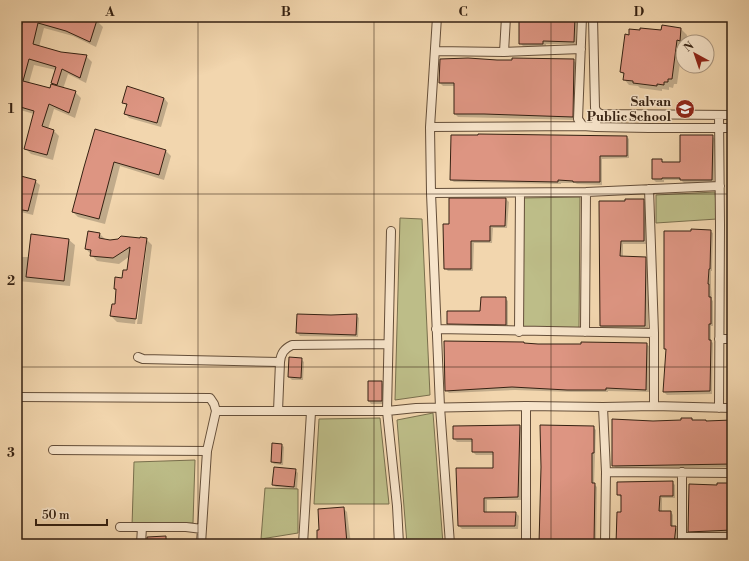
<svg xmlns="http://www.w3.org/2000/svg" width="749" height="561" font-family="'Libre Bodoni',serif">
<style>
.green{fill:#bdbd88;stroke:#796f4d}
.shadow{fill:#0003;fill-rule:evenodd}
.building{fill:#dd9582;stroke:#352112}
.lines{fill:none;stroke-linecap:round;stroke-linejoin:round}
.street-casing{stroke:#644e39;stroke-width:10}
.street{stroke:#f7e4ca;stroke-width:8}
.grid{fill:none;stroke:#352112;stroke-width:1;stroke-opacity:0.55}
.labels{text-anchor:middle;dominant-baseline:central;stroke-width:3;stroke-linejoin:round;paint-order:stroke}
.poi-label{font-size:13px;font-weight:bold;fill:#352112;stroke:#f7e4ca;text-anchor:end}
.neatline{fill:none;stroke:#352112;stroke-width:1.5}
.grid-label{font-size:13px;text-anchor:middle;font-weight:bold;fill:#352112}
</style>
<rect width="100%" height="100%" fill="#f2d6ae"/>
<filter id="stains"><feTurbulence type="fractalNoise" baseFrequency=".005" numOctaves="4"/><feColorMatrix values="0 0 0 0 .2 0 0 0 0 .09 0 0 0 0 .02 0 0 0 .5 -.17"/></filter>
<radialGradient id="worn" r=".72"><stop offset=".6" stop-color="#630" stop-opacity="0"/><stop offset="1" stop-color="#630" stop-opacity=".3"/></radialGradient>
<path class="green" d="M715 192 717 219 656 223V195Z
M580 197 579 329 523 327V198Z
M400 218 422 219 430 395 395 400Z
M433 413 443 544H407L397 420Z
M380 418 389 504H314L319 419Z
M195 460 193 523 132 526 134 462Z
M265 488 298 489V533L261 539Z"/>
<path class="shadow" d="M25 17H93L92 20 97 21 103 27 96 47 73 36 44 28 39 47 60 53 86 56 92 62 86 83 68 74 63 89 75 92 81 98 75 118 54 109 48 129 53 130 59 136 53 160 31 154 25 148 34 114 17 109V45ZM34 65 56 70 52 83 56 87 51 89 29 83Z
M521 17H577L576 44H546V46H523L520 43Z
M681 29 687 35 686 42H683L677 84H674L673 88 669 87V90L662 89V91L640 88 638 86 629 85 624 79V75L621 72 662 31Z
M732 49V61L727 56 729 55 727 53Z
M573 60 576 63 575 120 458 117 455 114V86H443L440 83 513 62Z
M164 98 168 103 161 127 129 118 125 113 127 106 123 102Z
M96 131 166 151 171 156 164 180 120 166 105 224 78 217 73 212Z
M712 136 715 139 714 183H684L681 180H664V182H656L653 179 661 160 664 163H681Z
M731 136H732V328L731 327 729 269 731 189 730 187V164H732Z
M627 137 629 139V158L602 159V185L577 184 575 183H561V184L454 182 451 180Z
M17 176 35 181 40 185 33 215 17 211Z
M506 199 509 202 507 228H493L492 243H474L473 271H448L445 268 450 225Z
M643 200 646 203 647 244H623V257L645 258 648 261V328L603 329 601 326 600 202Z
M710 231 713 233 712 271H711V287L712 300 713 301V326H711V341L713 343 712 394 667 395 664 392 667 351 665 349Z
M100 234 106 240 146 239 152 245 142 324H137L147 244H145L135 324 117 322 111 316 115 305 117 291 115 288 123 279 128 271 130 256 119 264 97 261 86 249Z
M69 240 75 245 70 286 18 281 17 283V257H29Z
M505 298 508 301V327L450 326 448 323 481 312Z
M356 315 359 318 358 337 300 336 297 333 331 316Z
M525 344H646L649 346V392L608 391V392H571L515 390 449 393 446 390Z
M732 346V391H730L728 388V347Z
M290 358 301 359 304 362 303 380H292L289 377Z
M381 382 384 385V404H371L369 401Z
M653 422H732V467L616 468 613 465Z
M520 426 523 429 521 500H487V513H516L519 516 518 529H462L459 526 494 469V455H476L473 452V442H457L454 439Z
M593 427 596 430 594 484 597 487 596 541 598 544H540Z
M282 445 284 447 283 465 274 464 272 462Z
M295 470 298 473 297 489 276 487 273 485Z
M672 482 675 485V498H662V512H671L673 515V527L678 529 677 544H614V541H617L622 513V498L618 495Z
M729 484 732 486V533L692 534 689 531 718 486Z
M343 508 347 512 351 544H318L320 531Z
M165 537 168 540V544H147Z
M517 540 520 544H459V541Z"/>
<path class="building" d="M24 17H87L97 20 90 42 66 31 38 23 33 44 61 52 87 55 80 78 62 69 57 85 51 83 56 67 29 59 23 81 50 88 51 84 76 91 69 113 49 104 42 126 54 130 47 155 24 149 34 111 17 106V41Z
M519 17H575L574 42 543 41V44H519Z
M662 25 681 28 680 41 677 40 672 79H668V82H664V85L657 84V86L633 83V81L623 80 624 73 620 72 625 34 629 35V29L640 30V28L661 30Z
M468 58 497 60H512V58L574 59 573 117 484 114H454V83H439L440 59Z
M127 86 164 98 157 123 124 114 127 104 122 103Z
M95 129 166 150 159 175 114 162 99 219 72 212 84 167Z
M478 134 627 136V156H600V182H573V181L558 180V182L450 180 451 135H478Z
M680 135H713L712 180H680V178H662V179H652V159H662V162H680Z
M17 175 36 180 28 211 17 209Z
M449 198H506L505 226H490V241H471V269H444L443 224H449Z
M625 199H644V241H621L620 256 646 257 645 326H600L599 201H625Z
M691 229 711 230 710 269H709L708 284H709V297H711V324H709V340H711L710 391 663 392 666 349H664V231H691Z
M88 231 100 233 99 238 110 240 118 239 121 236 140 238V237L147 238 136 319 110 316 112 304H115L116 289H114L115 277 122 278 123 270H127L130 247 113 258 90 256 91 250 85 249Z
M31 234 69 239 64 281 26 277Z
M481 297H506V325L447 324V311H480Z
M297 314 331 315 357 314 356 335 296 333Z
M444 341 524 342V343L538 344H581V342L647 343 646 390 606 388V390H567L512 387 445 391Z
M289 357 302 358 301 378 288 377Z
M368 381H382V401H368Z
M681 418H692V420H706V421L732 420V464L612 466V419L653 421 681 420Z
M520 425 518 497 484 498V512H516L515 526H458L456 468H493V452H472V439H453V426Z
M540 425 594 426V453H592V483H595L594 544H539L541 467Z
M272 443 282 444 281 463 271 462Z
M274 467 296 469 294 487 272 485Z
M673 481V496H660L659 511H671V526H676L674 544H616L617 512H621V495H617V482Z
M717 483H729V485H732V530L688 532 689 484 717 485Z
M344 507 347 544H317V530H319L318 509Z
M166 536V544H147V537Z"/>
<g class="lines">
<g class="street-casing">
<path id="street" d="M437 17 430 127 431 193 440 407 450 544
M582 17 578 119 583 126
M593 17 595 108 597 112 596 127
M435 51 504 52 581 49
M504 52 506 17
M597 112 601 114 732 115
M430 127 583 126 596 127 649 128H732
M649 189 654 333V406
M431 193 586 192 720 186
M391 231 387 411 397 506 399 544
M436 329 654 333
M519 332 520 193
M585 332 586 192
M719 339H732
M138 357 143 359 280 362
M17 397 210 398 214 404 216 411 207 451 201 544
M603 407 606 472 605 544
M719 408 720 225 719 115
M216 411H387L416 408 526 406 603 407 654 406 732 408
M278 411 280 362C281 353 284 349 292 345L388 344
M53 450 207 451
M606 472 732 473
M682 472V544
M120 527H186L202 529
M682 537H732
M141 544 142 527
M303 544 311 412
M526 544V406"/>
</g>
<use href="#street" class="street"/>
</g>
<path class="grid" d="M198 17V544M374 17V544M551 17V544M17 194H732M17 367H732"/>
<defs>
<g id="school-disc" transform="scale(1)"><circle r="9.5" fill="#8f2418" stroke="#f7e4ca"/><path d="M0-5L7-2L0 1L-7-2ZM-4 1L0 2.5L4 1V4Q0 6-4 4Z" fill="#fff"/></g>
</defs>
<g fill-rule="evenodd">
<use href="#school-disc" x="685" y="109"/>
</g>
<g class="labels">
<g class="poi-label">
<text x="671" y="102">Salvan<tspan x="671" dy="15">Public School</tspan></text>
</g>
</g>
<rect width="749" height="561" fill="none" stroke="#f2d6ae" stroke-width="44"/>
<g transform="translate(695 54) rotate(320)"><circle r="19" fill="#f7e4ca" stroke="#a99680"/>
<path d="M0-3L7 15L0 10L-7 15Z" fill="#8f2418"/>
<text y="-6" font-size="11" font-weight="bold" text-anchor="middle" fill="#352112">N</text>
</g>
<path d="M36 519v6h71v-6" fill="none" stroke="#352112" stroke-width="2"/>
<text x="42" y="519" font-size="12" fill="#352112" stroke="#f7e4ca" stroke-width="3" paint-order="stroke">50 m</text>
<rect x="22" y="22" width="705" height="517" class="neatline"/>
<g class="grid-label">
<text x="110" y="16">A</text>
<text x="286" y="16">B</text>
<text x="463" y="16">C</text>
<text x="639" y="16">D</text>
<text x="11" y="113">1</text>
<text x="11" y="285">2</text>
<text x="11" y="457">3</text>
</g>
<rect width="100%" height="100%" filter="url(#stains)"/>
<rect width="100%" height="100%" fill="url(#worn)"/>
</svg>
